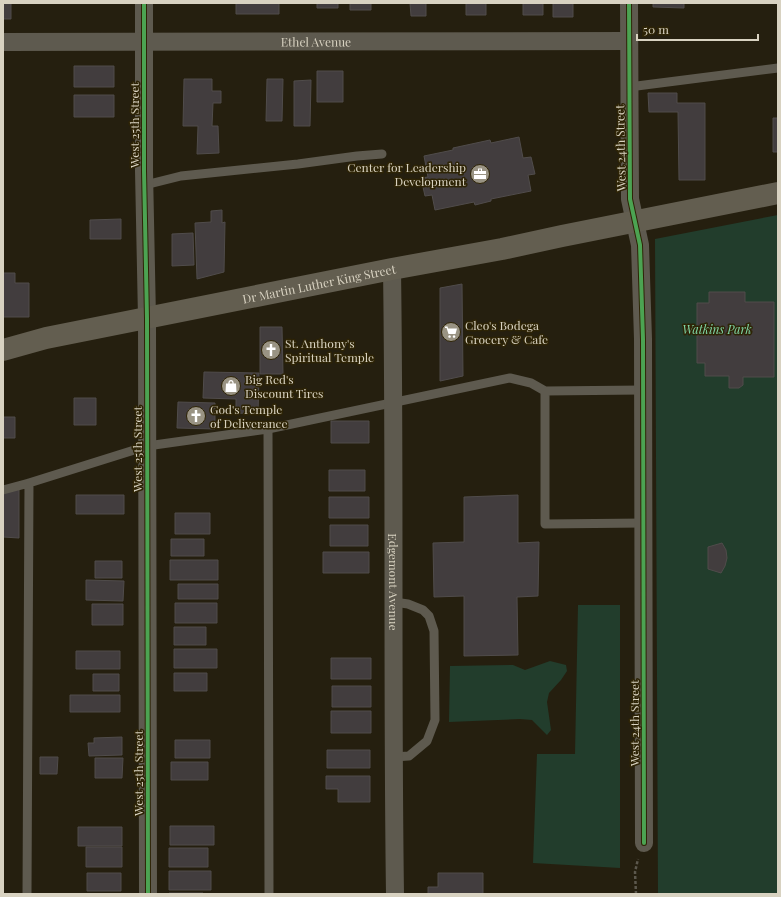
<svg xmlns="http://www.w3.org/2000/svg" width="781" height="897" font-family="'Playfair Display',serif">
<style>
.green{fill:#223d2c}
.building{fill:#423d3e;stroke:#504c4b}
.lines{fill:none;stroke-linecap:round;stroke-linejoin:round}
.path{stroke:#5c584d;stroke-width:2.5;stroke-dasharray:3 2;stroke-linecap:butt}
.lane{stroke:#5e5a4f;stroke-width:9}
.street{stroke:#5e5a4f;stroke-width:18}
.primary{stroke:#635e50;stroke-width:22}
.cycleway-casing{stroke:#2e2406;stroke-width:6}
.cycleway{stroke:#4ca352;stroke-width:4}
.labels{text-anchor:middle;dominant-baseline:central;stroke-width:3;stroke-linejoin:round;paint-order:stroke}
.street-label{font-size:12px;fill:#d8d2c1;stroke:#2e2406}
.poi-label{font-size:12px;fill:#d8d2c1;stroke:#2e2406;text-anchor:start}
.park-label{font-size:12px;font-style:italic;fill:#80d7a7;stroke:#2e2406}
</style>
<rect width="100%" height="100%" fill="#251f0f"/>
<path class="green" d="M778 215V894H658L655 239Z
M578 605H620V868L533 863 537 754H575Z
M550 661 566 665 567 671 561 680 549 693 547 702 551 730 547 735 532 720 520 719 449 722 450 666 513 665 525 670Z"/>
<path class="building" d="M3 3H11V19H3Z
M236 3H279V14H236Z
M317 3H338V8H317Z
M350 3H371V10H350Z
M410 3H426V16H411Z
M466 3H486V15H466Z
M523 3H543V15H523Z
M553 3H573V17H553Z
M653 3H684V8L653 7Z
M74 66H114V87H74Z
M317 71H343V102H317Z
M184 79H212V91H221V103H213L212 126H218L219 153 197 154 198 126H183Z
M267 79H283L282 121H266Z
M311 80 310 126H294V81Z
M648 93H677V103H705V180H679L678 112H649Z
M74 95H114V117H74Z
M773 118H778V152H773Z
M519 137 523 158 531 157 535 174 528 175 531 191 491 199V201L475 205 474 202 435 210 432 195 425 196 421 178 428 177 424 156 453 150V148L490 140 491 143Z
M222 210V223L225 222 224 272 197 279 195 223 211 222V211Z
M121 219V239H90V220Z
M193 233 194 265 172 266V234Z
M3 273H15V283H29V317H3Z
M462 284 463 376 440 381V288Z
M709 292H745V302H774V377H743V385L739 388H729V376H705V363H697V303H709Z
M260 327H282L283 374H260Z
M204 372 259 373 258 414 236 413V399L203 398Z
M74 398H96V425H74Z
M178 402 215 403V429L177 428Z
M3 417H15V438H3Z
M331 421H369V443H331Z
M329 470H365V491H329Z
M19 488V538L3 537V492Z
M76 495H124V514H76Z
M518 495V543L539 542 538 596 517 597 518 655 464 656V596L434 597 433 543 464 542V497Z
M329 497H369V518H329Z
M175 513H210V534H175Z
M330 525H368V546H330Z
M171 539H204V556H171Z
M722 543 726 550 727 558 725 566 721 573 708 569V547Z
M323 552H369V573H323Z
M170 560H218V580H170Z
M95 561H122V578H95Z
M86 580 124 581 123 601 86 600Z
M178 584H218V599H178Z
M175 603H217V623H175Z
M92 604H123V625H92Z
M174 627H206V645H174Z
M174 649H217V668H174Z
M76 651H120V669H76Z
M331 658H371V679H331Z
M174 673H207V691H174Z
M93 674H119V691H93Z
M332 686H371V707H332Z
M70 695H120V712H70Z
M331 711H371V733H331Z
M122 737V755L89 756 88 743H94V738Z
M175 740H210V758H175Z
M327 750H370V768H327Z
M40 757H58L57 774H40Z
M95 758H123L122 778H95Z
M171 762H208V780H171Z
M326 776H370V802H338V789H326Z
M170 826H214V845H170Z
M78 827H122V846H78Z
M86 847H122V867H86Z
M169 848H208V867H169Z
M169 871H211V890H169Z
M87 873H121V891H87Z
M438 873H483V894H428V887H438Z
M169 893H203V894H169Z"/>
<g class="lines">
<path class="path" d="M636 894 635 872 638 859"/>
<path class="lane" d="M629 87 778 68
M145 185 181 176 298 164 357 156 382 154
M545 391V524L644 523
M268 429 269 894
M3 490 29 483 147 446 268 429 510 378 531 383 545 391 642 390
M393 757 409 756 427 741 435 720 434 631 429 616 423 610 408 604 394 602
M27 894 29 483"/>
<g class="street">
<path d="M144 3V171L147 318 148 894"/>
<path d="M629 3 630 199 640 245 643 339 644 843"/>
<path id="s1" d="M3 42 629 41"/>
<path id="s2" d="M392 269C395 478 392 686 395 894"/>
</g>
<path class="primary" id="s3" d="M3 350 46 338 392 269 502 249 562 236 778 193"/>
<g class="cycleway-casing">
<path id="cycleway" d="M144 3V171L147 318 148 894
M629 3 630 199 640 245 643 339 644 843"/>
</g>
<use href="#cycleway" class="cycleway"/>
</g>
<defs>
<g id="office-disc" transform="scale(1)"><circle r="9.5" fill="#999383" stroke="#2e2406"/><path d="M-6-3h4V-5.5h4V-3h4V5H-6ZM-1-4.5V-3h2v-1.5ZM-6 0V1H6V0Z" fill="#fff"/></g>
<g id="supermarket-disc" transform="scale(1)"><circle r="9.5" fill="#999383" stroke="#2e2406"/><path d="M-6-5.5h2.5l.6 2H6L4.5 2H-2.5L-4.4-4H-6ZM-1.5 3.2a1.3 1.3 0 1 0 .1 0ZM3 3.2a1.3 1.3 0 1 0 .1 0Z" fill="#fff"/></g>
<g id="church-disc" transform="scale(1)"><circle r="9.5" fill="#999383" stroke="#2e2406"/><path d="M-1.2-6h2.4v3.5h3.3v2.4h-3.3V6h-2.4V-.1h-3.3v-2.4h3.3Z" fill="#fff"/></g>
<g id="shop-disc" transform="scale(1)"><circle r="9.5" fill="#999383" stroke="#2e2406"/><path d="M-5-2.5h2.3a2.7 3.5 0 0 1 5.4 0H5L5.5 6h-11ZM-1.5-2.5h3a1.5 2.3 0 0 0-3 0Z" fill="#fff"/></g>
</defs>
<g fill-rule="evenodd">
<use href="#office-disc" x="480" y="174"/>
<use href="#supermarket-disc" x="451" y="332"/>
<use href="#church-disc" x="271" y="350"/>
<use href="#shop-disc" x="231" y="386"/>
<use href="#church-disc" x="196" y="416"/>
</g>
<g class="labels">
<g class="street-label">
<text stroke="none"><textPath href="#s1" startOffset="313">Ethel Avenue</textPath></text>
<text transform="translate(134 125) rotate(-90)">West 25th Street</text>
<text transform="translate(620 148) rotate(-91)">West 24th Street</text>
<text stroke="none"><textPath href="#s3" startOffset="323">Dr Martin Luther King Street</textPath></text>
<text transform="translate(137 449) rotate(-90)">West 25th Street</text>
<text stroke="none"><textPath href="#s2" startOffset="313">Edgemont Avenue</textPath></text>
<text transform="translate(634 723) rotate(-90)">West 24th Street</text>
<text transform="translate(138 773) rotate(-90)">West 25th Street</text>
</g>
<g class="poi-label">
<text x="466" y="167" text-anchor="end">Center for Leadership<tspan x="466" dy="14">Development</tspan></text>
<text x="465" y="325">Cleo's Bodega<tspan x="465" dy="14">Grocery &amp; Cafe</tspan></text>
<text x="285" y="343">St. Anthony's<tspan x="285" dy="14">Spiritual Temple</tspan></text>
<text x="245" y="379">Big Red's<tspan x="245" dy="14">Discount Tires</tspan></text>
<text x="210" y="409">God's Temple<tspan x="210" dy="14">of Deliverance</tspan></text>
</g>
<g class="park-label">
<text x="717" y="329">Watkins Park</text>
</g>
</g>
<rect width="781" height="897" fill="none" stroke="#d8d2c1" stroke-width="8"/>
<path d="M637 34v6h121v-6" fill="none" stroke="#d8d2c1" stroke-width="2"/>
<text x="643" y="34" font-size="12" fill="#d8d2c1" stroke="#2e2406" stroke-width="3" paint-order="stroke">50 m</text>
</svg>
